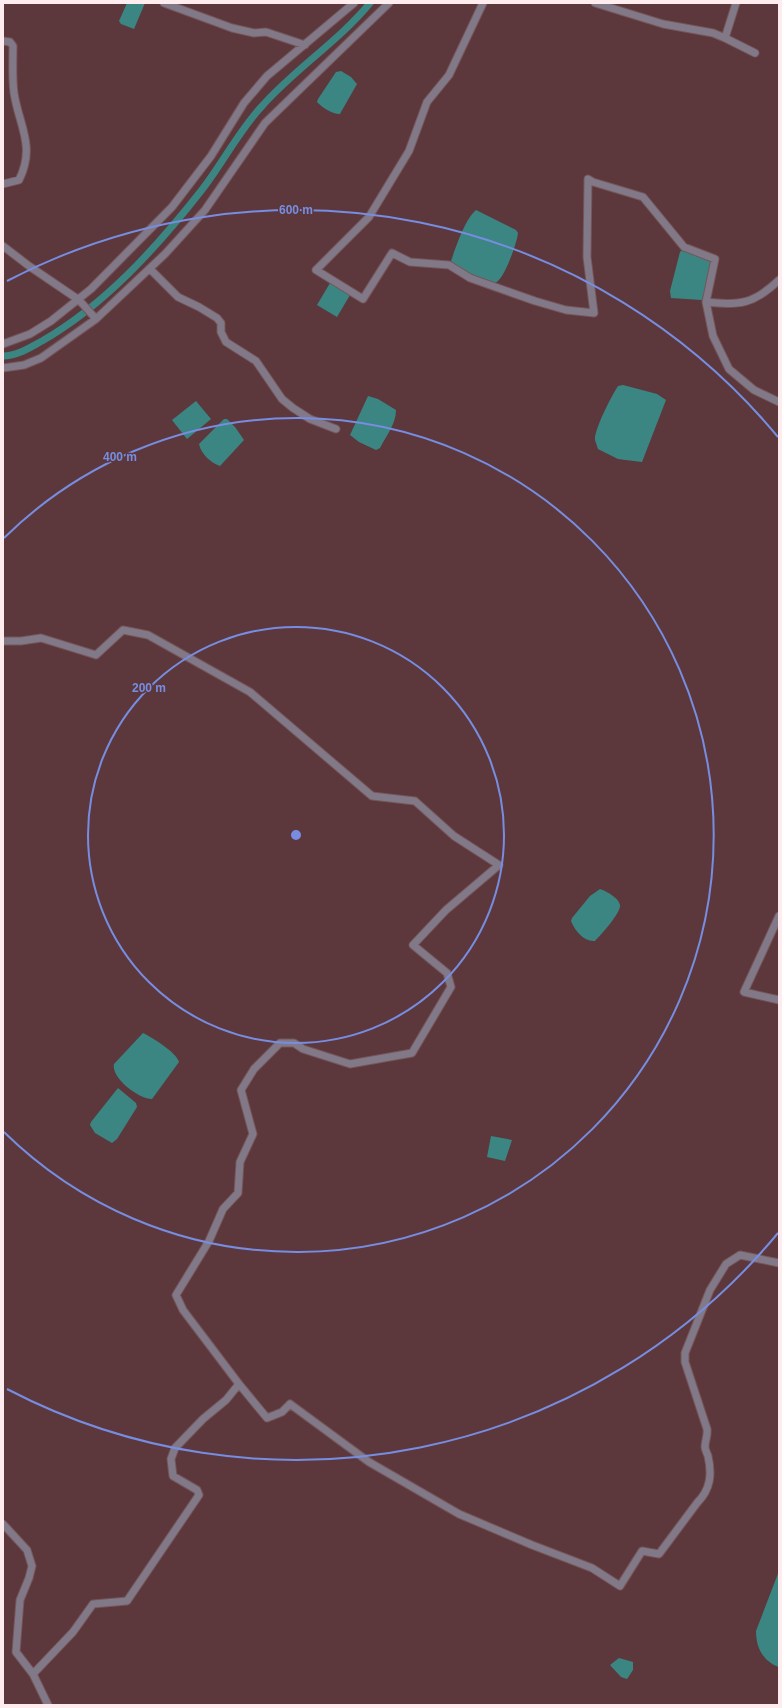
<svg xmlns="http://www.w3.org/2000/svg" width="782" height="1708" font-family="Helvetica,sans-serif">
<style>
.water{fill:#3b8682}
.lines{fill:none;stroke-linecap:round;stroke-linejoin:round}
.canal{stroke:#3b8682;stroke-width:7}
.minor-casing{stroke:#765559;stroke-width:9}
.minor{stroke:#817987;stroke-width:7}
.ring{fill:none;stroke:#778de1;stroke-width:2}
.centre{fill:#778de1;stroke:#5c383d;stroke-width:2}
.ring-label{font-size:12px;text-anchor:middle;font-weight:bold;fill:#778de1;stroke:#5c383d;stroke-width:3;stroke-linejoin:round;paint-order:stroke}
</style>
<rect width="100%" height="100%" fill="#5c383d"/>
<path class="water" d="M127 3H145L134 29 121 24 119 21Z
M341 71 351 77 357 84 341 112 340 114C332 114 323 108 317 102L318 99 336 72Z
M476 210 516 230 518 233C517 243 504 280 495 283 481 279 460 274 451 261 456 247 465 219 476 210Z
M683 249 713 260 702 300 671 298 670 291 680 252Z
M330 283 350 295 337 317 317 305Z
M623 385 657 394 666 400 642 462 618 459 598 449C597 446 596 443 595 440 594 430 612 395 618 386Z
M368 396 378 399 396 410C396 424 386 436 380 448L376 450 359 442 350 435Z
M196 401 211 419 187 439 172 420Z
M224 419H227L235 427 244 440 220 466C211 463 201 454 199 444Z
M600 889C606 891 619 898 620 905 621 913 601 935 595 941 584 942 575 931 571 921L572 918 590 896Z
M143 1033C153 1038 176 1052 179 1062L152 1099C139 1099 111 1078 114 1064Z
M118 1088 136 1103 137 1107 117 1139 112 1143 95 1133 90 1125 91 1122Z
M491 1136 512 1140 505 1161 487 1157Z
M779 1571V1667C763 1661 756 1648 756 1631Z
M619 1658 633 1662V1670L627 1679 621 1677 610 1665Z"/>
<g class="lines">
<path class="canal" d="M3 356C17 356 29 348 42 341 105 305 157 247 201 191 223 163 239 130 263 105 296 68 339 41 370 3"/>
<g class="minor-casing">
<path id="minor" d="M164 3 232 28 254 33 266 32 305 45
M483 3 449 75 427 102 409 151 369 217 316 270 363 299 392 253 410 262 449 265 470 278 535 301 566 310 594 313 587 257 588 179 593 182 643 197 684 247 715 259 706 302 713 336 729 369 754 390 779 402
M595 3 663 24 713 33 725 38
M736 3 725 38 755 53
M3 41 10 42 13 46C13 61 12 78 14 93 19 126 36 146 19 180L3 184
M3 246 29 266 79 300 96 319
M150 269 178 297 199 307 217 318 221 323V332L226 342 256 361 282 399 293 408 310 419 336 429
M706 302C739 306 754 304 779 280
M3 344 30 334 51 321 91 289 172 207 211 156 244 103 267 76 354 3
M3 368 24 365 41 358 96 319 165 254 205 210 265 123 389 3
M3 641H21L41 638 96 655 123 630 148 635 250 692 372 796 415 801 454 836 499 865 446 910 413 945 447 973 451 987 412 1053 350 1064 303 1049 294 1043H280L254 1069 241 1090 253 1134 240 1162 238 1193 223 1209 209 1241 176 1295 183 1310 239 1384 267 1418 282 1412 290 1404 369 1462 459 1514 532 1545 592 1568 620 1586 642 1551 659 1554 697 1503C711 1489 712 1474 708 1456 707 1453 705 1450 705 1447 705 1440 708 1436 707 1429L685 1362V1353L710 1290 726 1264 740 1255 779 1263
M779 916 744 992 779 1000
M3 1524 27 1550 32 1566 29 1578 20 1600 16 1652 33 1674 73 1632 93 1604 127 1601 199 1495 197 1490 173 1476 171 1459 175 1448 203 1419 226 1400 239 1384
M33 1674 48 1705"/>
</g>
<use href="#minor" class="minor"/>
</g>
<g class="ring">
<circle cx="296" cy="835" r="208"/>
<path d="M4 538A417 417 0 1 1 4 1132"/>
<path d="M778 1233A625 625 0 0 1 7 1389M7 281A625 625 0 0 1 778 437"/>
</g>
<circle cx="296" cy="835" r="6" class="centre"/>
<g class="ring-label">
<text x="296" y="214">600 m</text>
<text x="120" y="461">400 m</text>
<text x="149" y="692">200 m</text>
</g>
<rect width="782" height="1708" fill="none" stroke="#ffecee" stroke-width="8"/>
</svg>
